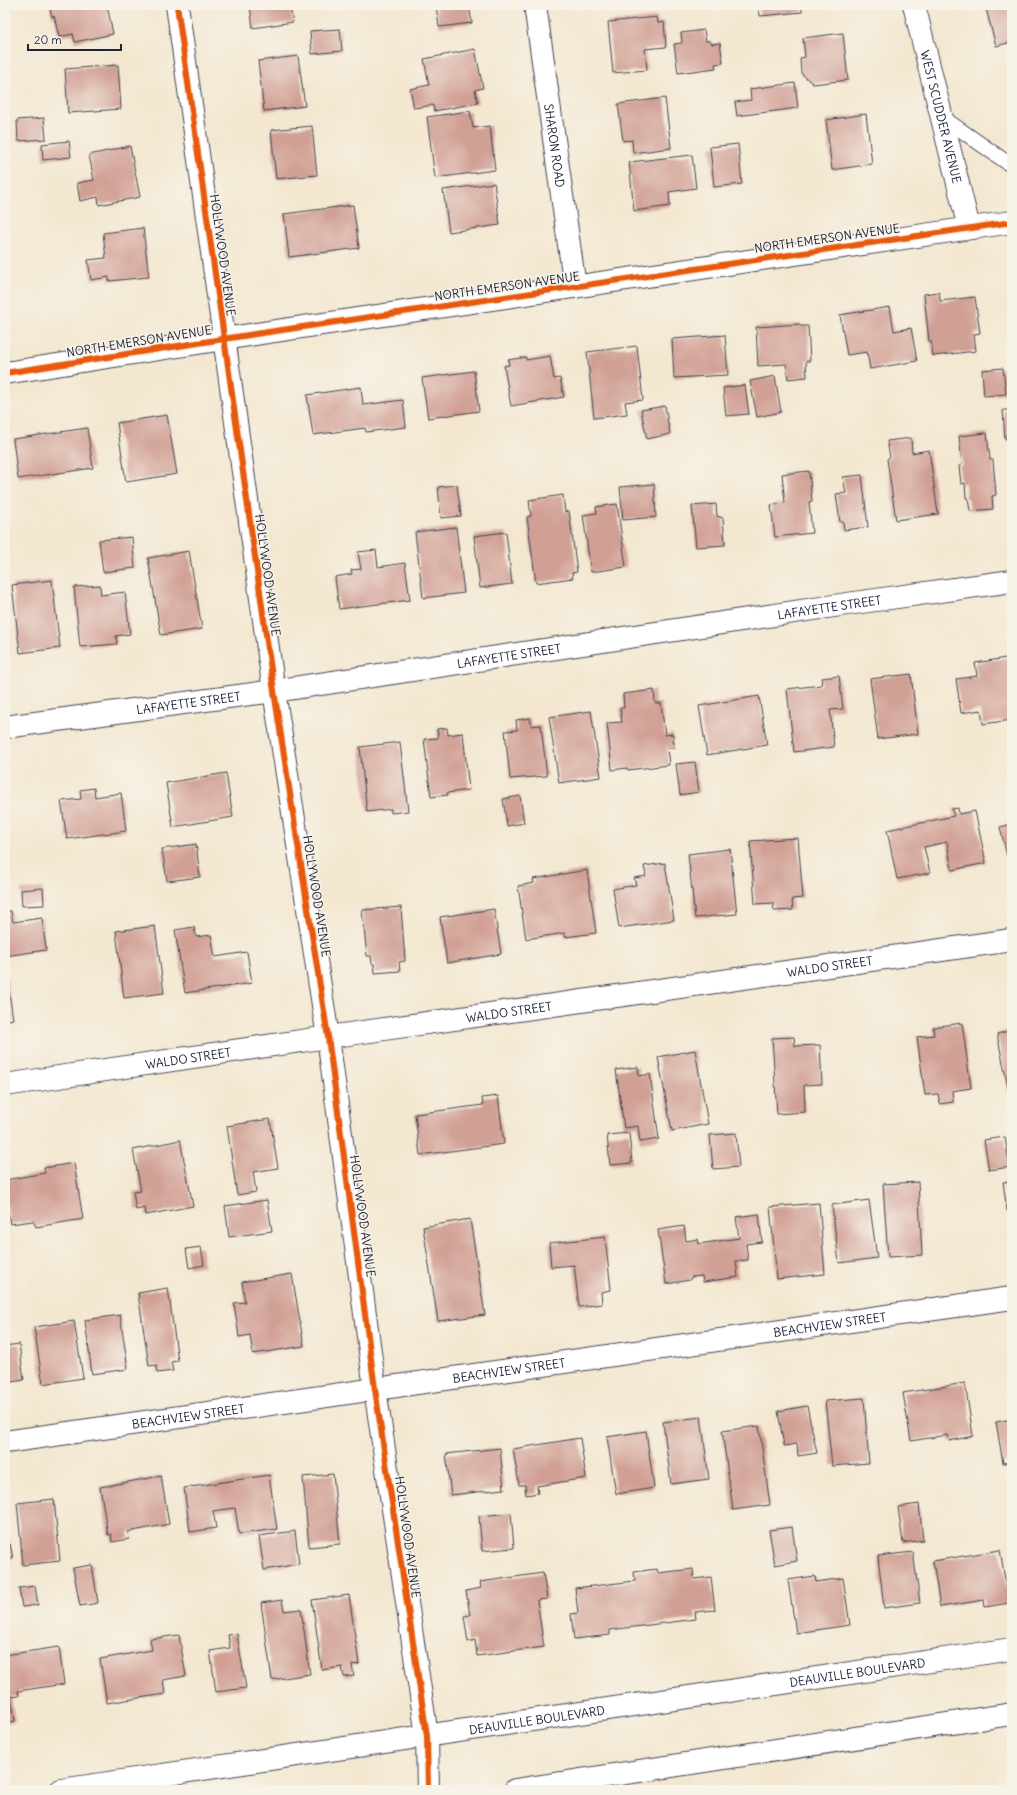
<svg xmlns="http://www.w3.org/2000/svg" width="1017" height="1795" font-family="Delius,sans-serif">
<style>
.building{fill:#d1a095}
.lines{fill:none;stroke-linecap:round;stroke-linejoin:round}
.service-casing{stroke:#414051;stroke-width:16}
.minor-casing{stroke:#414051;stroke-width:24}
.tertiary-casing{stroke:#414051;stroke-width:24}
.service{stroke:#fff;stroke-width:14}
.minor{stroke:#fff;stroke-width:22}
.tertiary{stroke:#fff;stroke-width:22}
.cycleway-casing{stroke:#f7f3e8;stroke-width:8}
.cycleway{stroke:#e8590c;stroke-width:6}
.labels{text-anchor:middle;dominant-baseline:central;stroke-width:3;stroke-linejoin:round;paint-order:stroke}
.street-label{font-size:12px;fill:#22223b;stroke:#f7f3e8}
</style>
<rect width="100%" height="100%" fill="#f7f3e8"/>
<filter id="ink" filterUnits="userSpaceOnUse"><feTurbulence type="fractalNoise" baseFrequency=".025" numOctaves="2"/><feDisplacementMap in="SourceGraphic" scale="8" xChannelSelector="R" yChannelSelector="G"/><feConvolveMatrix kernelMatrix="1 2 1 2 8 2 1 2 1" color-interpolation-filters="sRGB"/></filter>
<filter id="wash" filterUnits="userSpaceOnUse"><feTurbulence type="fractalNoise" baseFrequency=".012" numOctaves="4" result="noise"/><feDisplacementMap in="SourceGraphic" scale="16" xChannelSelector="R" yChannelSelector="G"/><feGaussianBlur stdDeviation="0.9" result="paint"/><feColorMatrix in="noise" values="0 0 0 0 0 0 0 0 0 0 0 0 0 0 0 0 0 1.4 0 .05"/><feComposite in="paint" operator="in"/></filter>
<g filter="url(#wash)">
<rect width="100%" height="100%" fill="#f3e7d0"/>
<g id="blocks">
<path class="building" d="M49 5H107L113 34 75 42 73 34 59 37 54 16 52 17Z
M250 5H302V6L290 7 293 22 253 28Z
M436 5H469L472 23 439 27Z
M624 5H639V6L625 8Z
M758 5H802V12L760 16Z
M985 5H1012V42L996 46Z
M657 17 658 23 664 22 666 47 645 49 647 70 613 73 608 22Z
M340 29 342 51 312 54 310 31Z
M704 30 706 41H710L712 44 720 43 723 63 715 64 716 68 678 73 674 44 682 43 681 33Z
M843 33 848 80 813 84 801 73 800 58 805 57 803 38Z
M475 49 483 88 475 90 478 103 434 111 433 105 414 108 410 89 429 85 424 59Z
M298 56 305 106 264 111 258 61Z
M118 65 121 109 68 113 65 69Z
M795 83 798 108 737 116 735 102 751 100 750 89Z
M665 98 671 148 633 153 632 140 623 141 618 104Z
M470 111 473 128 490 126 495 170 435 178 427 117Z
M866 114 872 164 832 170 826 120Z
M44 118 46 139 18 141 17 120Z
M312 126 317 175 276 179 271 130Z
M69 141 71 157 43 160 42 144Z
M738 144 742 184 714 187 710 147Z
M130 146 140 197 99 205 98 197 80 201 77 183 94 180 89 155Z
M692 155 696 188 669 192 670 206 634 211 629 162Z
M494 183 500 225 449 232 443 190Z
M353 205 359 248 289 257 284 214Z
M143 228 149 277 109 281V277L91 280 88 260 106 258 103 233Z
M1009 287H1012V302H1011Z
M939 292 940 301 975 297 980 333 974 334 976 351 933 356 931 341H929L924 294Z
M890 307 894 331 911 328 917 361 870 369 867 352 847 355 840 315Z
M800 324V326H808L810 361H806L807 377 788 379 786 364 758 366 756 327Z
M725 335 728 375 674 378 672 339Z
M637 346 643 400 625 402 627 414 594 418 587 352Z
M550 356 554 379 560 378 564 397 511 406 504 366 509 365 508 360 526 357V360Z
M1003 368 1006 394 984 396 982 370Z
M474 371 479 411 428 418 422 378Z
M775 376 781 412 757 417 750 381Z
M745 385 749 414 726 416 723 388Z
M361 387 363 405 403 400 406 427 366 432 365 428 313 435 307 395Z
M665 406 670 434 647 439 641 410Z
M1003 410H1012V439H1005Z
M167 415 177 474 126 482 117 423Z
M87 428 93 468 18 479 13 439Z
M987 433 990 460H993L996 495 992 496 993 509 970 511 968 498H966L965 483 961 484 959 466 962 465 959 436Z
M911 438 912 453 929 450 938 514 896 520 887 459 890 457 887 441Z
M809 471 812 501 809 502 812 533 775 537 771 505 785 503 782 474Z
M862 475 868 527 844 530 843 522H840L836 494 846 493 843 477Z
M654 484 656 517 623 520 620 487Z
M457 485 461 516 441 518 438 487Z
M563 495 565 512 569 511 577 572 572 573 573 578 536 583 527 517 531 516 529 500Z
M617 504 626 567 591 572 583 515 597 513 596 507Z
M716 504 717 516 723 518 725 545 696 547 692 506Z
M456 527 464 593 423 598 415 532Z
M506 532 512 584 480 588 474 536Z
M132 537 135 568 103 572 99 540Z
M376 550 378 567 405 563 410 600 339 609 335 577 352 574 351 570 361 569 358 552Z
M189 551 202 629 161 635 148 558Z
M52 580 60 648 20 653 12 585Z
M100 585 101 595 125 592 130 634 116 636 117 644 80 647 74 587Z
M1012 657V720L983 724 981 710 961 713 956 679 977 676 975 663Z
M911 674 918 734 878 739 870 679Z
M839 676 843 709 830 710 834 747 794 752 787 689 821 685 822 678Z
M654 690 655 703H661L665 735 673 734 674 748H667L669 765 628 770 627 768 612 770 607 723 622 722 620 708H624L623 694Z
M759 696 767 745 707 755 699 706Z
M591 711 601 777 559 783 549 717Z
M530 718 531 726 541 725 547 776 510 779 505 731 517 730 516 720Z
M447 728 448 735 463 733 469 790 447 793 448 795 431 797 424 739 438 738 437 729Z
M400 742 408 811 391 813V809L367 812 360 747Z
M695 762 699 792 680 795 676 764Z
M226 773 233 817 173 827 166 783Z
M94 788 95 797 121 793 126 831 67 839 61 801 81 799 80 790Z
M520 796 524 823 507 826 503 799Z
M958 808 959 814 975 811 986 863 952 870 947 842 924 847 930 873 897 879 887 830 954 816 952 809Z
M1012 824V868L1010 869 1000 827Z
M798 838 803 898 792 899 793 910 774 911 773 903 755 904 750 841Z
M196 844 200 877 167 881 162 849Z
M730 849 737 914 695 918 688 854Z
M665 863 674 920 619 928 613 889 636 885 634 878 646 876 644 866Z
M587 870 596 933 565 937V933L526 939 518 886 534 883 533 879Z
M43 888 44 905 22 906 21 890Z
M401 907 405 961 399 962 400 971 375 973 374 964H372L371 956H367L362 910Z
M494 909 501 954 447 963 440 917Z
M5 911H11L13 922 42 918 46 950 5 956Z
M155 926 164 993 124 998 116 931Z
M194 927 196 937 211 935 215 957 247 952 252 983 185 993 175 930Z
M5 965 13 1019 5 1021Z
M962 1023 971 1088 952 1091 953 1102 940 1104 938 1094 925 1095 917 1037 934 1035 933 1027Z
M1012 1030V1091L1009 1092 997 1034Z
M794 1037 795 1046 820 1045 822 1084 804 1085 805 1112 777 1114 772 1038Z
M695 1050 708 1124 672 1131 658 1057Z
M638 1067 639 1076 650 1074 659 1139 640 1142 638 1126 624 1128 616 1070Z
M498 1096 504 1144 420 1155 415 1114 483 1105 482 1098Z
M270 1119 278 1168 253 1172 256 1192 237 1195 227 1126Z
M629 1133 632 1163 610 1165 607 1135Z
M736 1133 739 1167 713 1169 710 1135Z
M1005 1137 1010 1167 989 1170 984 1140Z
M180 1140 193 1206 146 1215 145 1208 136 1210 133 1192 141 1191 133 1150Z
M74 1163 83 1219 36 1227 33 1221 10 1224 5 1194V1180L45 1173 44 1168Z
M1012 1181V1211H1007L1003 1182Z
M918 1182 922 1255 888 1257 883 1184Z
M267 1200 272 1231 229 1237 225 1206Z
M869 1200 877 1258 839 1263 832 1205Z
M819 1203 825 1274 777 1279 770 1207Z
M759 1214 762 1242 746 1244 748 1260 736 1261 738 1277 703 1282 702 1276 691 1277 690 1280 666 1284 658 1230 684 1226 686 1241 698 1239 699 1244 739 1238 736 1217Z
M470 1219 485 1315 438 1321 423 1227Z
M605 1237 611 1290 601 1292 602 1304 579 1307 574 1265 551 1267 549 1243Z
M201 1247 204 1265 189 1268 186 1249Z
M292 1274 304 1346 253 1354 250 1335 239 1337 234 1303 245 1302 242 1282Z
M168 1288 178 1361 171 1362 173 1371 157 1373 156 1365 149 1366 138 1293Z
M120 1315 128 1369 92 1374 85 1320Z
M74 1321 83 1378 43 1384 34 1327Z
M19 1344 24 1380 5 1383V1346Z
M965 1383 973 1436 949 1441 947 1435 911 1441 903 1393Z
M864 1398 869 1463 832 1466 825 1401Z
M807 1406 817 1453 798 1456 797 1444 784 1446 778 1411Z
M701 1417 709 1479 671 1484 663 1422Z
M1012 1419V1462L1003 1463 996 1422Z
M759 1426 770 1505 733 1510 722 1431Z
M646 1431 654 1488 616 1494 607 1437Z
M580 1438 586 1478 537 1486 538 1493 526 1495 525 1485H519L513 1449Z
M500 1448 504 1489 451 1495 446 1454Z
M333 1474 340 1544 309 1547 303 1477Z
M269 1475 277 1529 239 1534 235 1508 213 1511 216 1528 190 1532 184 1488Z
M161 1476 169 1524 128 1532 129 1539 112 1542 111 1534 108 1535 100 1487Z
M54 1499 60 1561 23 1565 17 1503Z
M919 1504 923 1540 903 1543 898 1507Z
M511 1513 514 1548 482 1551 479 1516Z
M792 1527 797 1561 775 1565 769 1530Z
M295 1531 299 1564 264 1570 259 1536Z
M5 1544H10L13 1558 5 1560Z
M1000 1550 1009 1603 985 1607 984 1600 940 1607 933 1561Z
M913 1552 920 1603 884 1608 878 1556Z
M92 1565 98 1603 80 1606 73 1568Z
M657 1569 658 1573 693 1569 694 1579 711 1577 715 1610 695 1612 696 1619 610 1630V1635L574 1639 571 1614 578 1613 575 1588 635 1581 634 1572Z
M543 1573 547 1599 537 1600 544 1647 477 1656 475 1640 468 1642 464 1616 470 1615 466 1591 481 1588 480 1582Z
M815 1576 816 1582 843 1578 850 1625 796 1633 788 1580Z
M35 1586 38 1605 22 1607 19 1588Z
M349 1595 359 1664 352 1665 354 1676 344 1677 342 1667 322 1670 312 1600Z
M282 1600 284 1611 301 1609 310 1674 272 1680 261 1603Z
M237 1634 246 1688 216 1692 210 1651 230 1648 228 1635Z
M179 1635 186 1676 163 1680 165 1694 107 1703 100 1659 152 1650 150 1639Z
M59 1647 64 1684 18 1691 19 1696 11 1697 15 1721 5 1723V1655Z"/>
</g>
</g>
<g filter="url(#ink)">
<use href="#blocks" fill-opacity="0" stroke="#414051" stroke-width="1"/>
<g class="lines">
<g class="service-casing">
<path id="service" d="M942 117 1012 166"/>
</g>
<g class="minor-casing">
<g id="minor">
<path d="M177 5 274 691 328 1037 375 1389 427 1736 428 1790"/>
<path id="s1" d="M535 5 575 287"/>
<path id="s2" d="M914 5 969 228"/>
<path d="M5 373 262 333 1012 222"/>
<path id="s3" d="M5 727 274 691 847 604 1012 581"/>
<path id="s4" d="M5 1085 328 1037 1012 940"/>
<path id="s5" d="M5 1442 1012 1298"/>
</g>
</g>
<g class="tertiary-casing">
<g id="tertiary">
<path id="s6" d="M61 1790 1012 1649"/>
<path d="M515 1790 1012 1714"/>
</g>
</g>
<use href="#service" class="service"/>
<use href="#minor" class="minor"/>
<use href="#tertiary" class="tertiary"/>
<g class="cycleway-casing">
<path id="cycleway" d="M177 5 274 691 328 1037 375 1389 427 1736 428 1790
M5 373 262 333 1012 222"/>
</g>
<use href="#cycleway" class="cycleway"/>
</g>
</g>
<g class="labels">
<g class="street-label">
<text stroke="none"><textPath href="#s2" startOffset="115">WEST SCUDDER AVENUE</textPath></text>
<text stroke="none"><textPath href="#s1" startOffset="142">SHARON ROAD</textPath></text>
<text transform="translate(827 238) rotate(-8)">NORTH EMERSON AVENUE</text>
<text transform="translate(223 255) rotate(82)">HOLLYWOOD AVENUE</text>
<text transform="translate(507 286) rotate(-8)">NORTH EMERSON AVENUE</text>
<text transform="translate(139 341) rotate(-9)">NORTH EMERSON AVENUE</text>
<text transform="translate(268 575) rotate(82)">HOLLYWOOD AVENUE</text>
<text stroke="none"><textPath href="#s3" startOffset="833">LAFAYETTE STREET</textPath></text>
<text stroke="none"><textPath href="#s3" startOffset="509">LAFAYETTE STREET</textPath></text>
<text stroke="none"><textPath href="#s3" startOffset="185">LAFAYETTE STREET</textPath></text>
<text transform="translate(317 896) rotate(81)">HOLLYWOOD AVENUE</text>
<text stroke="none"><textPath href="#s4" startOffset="833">WALDO STREET</textPath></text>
<text stroke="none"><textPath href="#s4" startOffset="509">WALDO STREET</textPath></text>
<text stroke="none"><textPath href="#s4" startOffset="185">WALDO STREET</textPath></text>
<text transform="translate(363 1216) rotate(82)">HOLLYWOOD AVENUE</text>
<text stroke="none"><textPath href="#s5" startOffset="833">BEACHVIEW STREET</textPath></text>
<text stroke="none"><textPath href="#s5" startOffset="509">BEACHVIEW STREET</textPath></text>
<text stroke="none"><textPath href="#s5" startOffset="185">BEACHVIEW STREET</textPath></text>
<text transform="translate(408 1537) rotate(82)">HOLLYWOOD AVENUE</text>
<text stroke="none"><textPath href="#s6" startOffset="805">DEAUVILLE BOULEVARD</textPath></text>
<text stroke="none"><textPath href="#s6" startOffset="481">DEAUVILLE BOULEVARD</textPath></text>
</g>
</g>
<rect width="1017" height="1795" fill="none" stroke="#f7f3e8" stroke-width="20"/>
<path d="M28 44v6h93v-6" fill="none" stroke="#22223b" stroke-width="2"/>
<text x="34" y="44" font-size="12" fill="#22223b" stroke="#f7f3e8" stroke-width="3" paint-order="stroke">20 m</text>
</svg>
